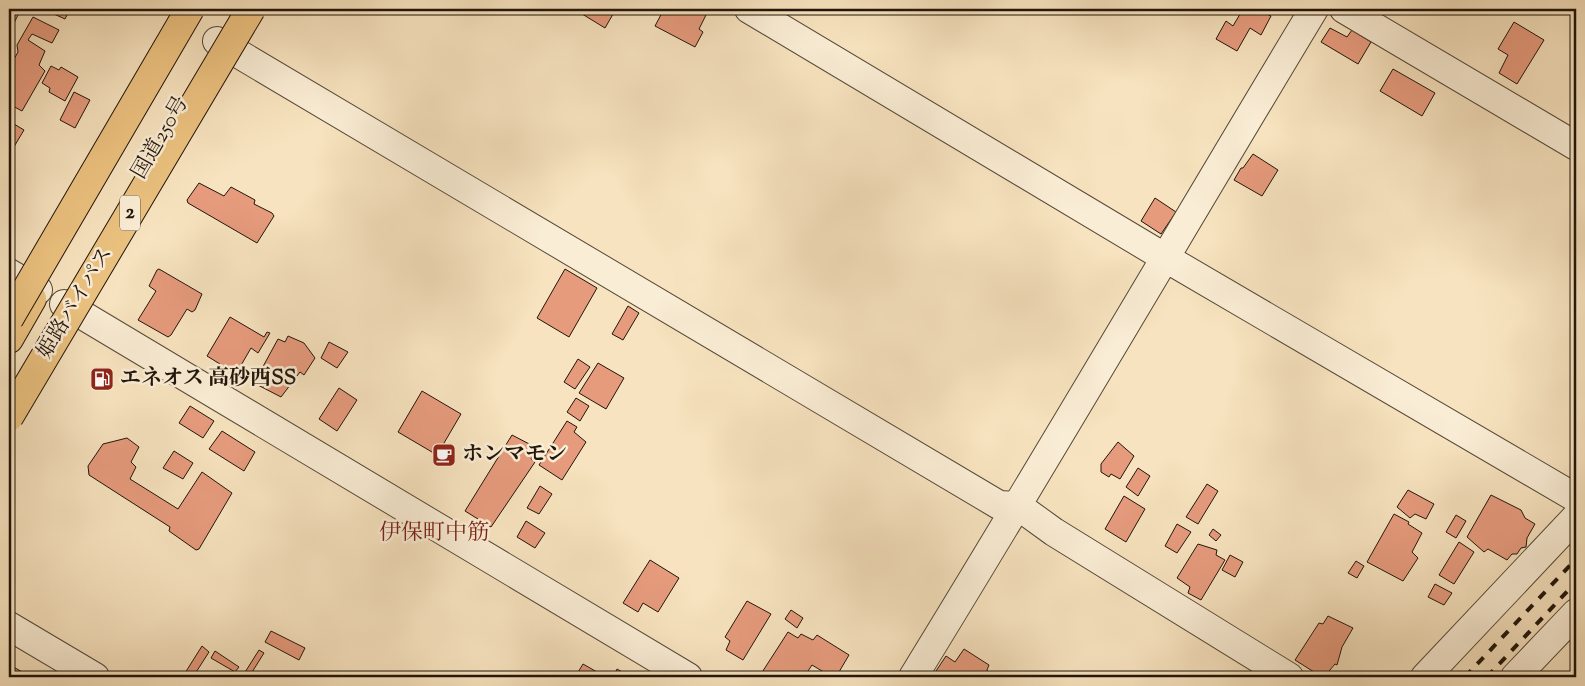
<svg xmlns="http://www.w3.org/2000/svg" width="1585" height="686" font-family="'Sorts Mill Goudy','Noto Serif JP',serif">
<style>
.building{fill:#e69b7d;stroke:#20150a}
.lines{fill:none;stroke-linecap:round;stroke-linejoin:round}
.street-casing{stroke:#564837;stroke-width:30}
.highway-casing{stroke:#20150a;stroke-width:30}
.street{stroke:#faedd5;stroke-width:28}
.highway{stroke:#ecc280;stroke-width:28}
.rail{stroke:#20150a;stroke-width:4;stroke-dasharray:9 9;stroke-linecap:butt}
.highway-bridge-casing{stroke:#20150a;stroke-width:30;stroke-linecap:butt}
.highway-bridge{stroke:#ecc280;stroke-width:28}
.labels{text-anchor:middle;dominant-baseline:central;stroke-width:5;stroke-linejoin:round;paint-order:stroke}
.shield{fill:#faedd5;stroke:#615647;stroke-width:1}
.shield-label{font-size:20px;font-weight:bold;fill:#20150a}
.street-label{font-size:21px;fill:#20150a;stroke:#faedd5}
.poi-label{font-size:21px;font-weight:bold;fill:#20150a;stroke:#faedd5;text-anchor:start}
.neighbourhood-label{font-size:22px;fill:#7a1f14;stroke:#faedd5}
</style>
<rect width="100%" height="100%" fill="#f7e3bf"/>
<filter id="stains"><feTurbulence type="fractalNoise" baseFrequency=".004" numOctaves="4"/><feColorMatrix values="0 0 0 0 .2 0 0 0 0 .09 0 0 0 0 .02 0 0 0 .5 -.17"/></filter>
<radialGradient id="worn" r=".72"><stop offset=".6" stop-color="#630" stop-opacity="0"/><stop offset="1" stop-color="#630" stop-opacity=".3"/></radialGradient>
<path class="building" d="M9 9H21L9 33Z
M43 9H70L65 19Z
M574 9H616L605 28Z
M664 9H709L699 29 703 32 695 47 655 26Z
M1243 9H1270L1267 14 1271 16 1261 35 1250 28 1237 51 1216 39 1226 21 1233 26Z
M33 17 59 30 52 43 32 34 28 40 45 51 39 65 45 71 22 111 9 104V68L18 52 17 45Z
M1514 22 1544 40 1517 84 1499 73 1508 55 1498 49Z
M1330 28 1347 37 1352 30 1371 42 1358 64 1321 42Z
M51 66 59 70 61 67 78 77 65 101 49 92 50 88 42 83Z
M1393 69 1435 93 1422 116 1380 91Z
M74 92 90 100 75 128 60 120Z
M9 121 24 130 9 155Z
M1253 154 1278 170 1262 196 1234 180 1241 168H1243Z
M199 183 224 196 231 187 255 200 254 204 272 213 274 216 257 243 188 203 187 200Z
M1155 198 1176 212 1161 234 1141 221Z
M159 269 202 294 195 310 192 312 187 309 171 335 168 337 138 320 156 291 149 286 157 270Z
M565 269 597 288 569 337 537 318Z
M628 306 639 313 623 340 612 334Z
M230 317 264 337 267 332 270 333 258 353 251 348 236 374 207 356Z
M288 336 304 343 315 358 304 375 300 372 281 397 254 383 278 339 285 342Z
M329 342 348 352 337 368 321 358Z
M578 359 590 367 575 389 564 382Z
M598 363 624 378 606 409 579 393Z
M339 388 357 400 337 431 319 419Z
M422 391 461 414 437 455 398 432Z
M576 398 589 406 580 421 567 412Z
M190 406 214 421 203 438 179 423Z
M567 421 577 427 574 432 586 442 562 480 539 465Z
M222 431 255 452 244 471 209 449Z
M512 435 535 447 531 459 535 462 491 527 465 511Z
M127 438 139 447 131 462 136 467 130 479 178 509 202 472 232 493 199 549 196 550 169 531 170 527 89 475 88 466 103 444Z
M1118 442 1134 456 1120 479 1111 474 1109 477 1101 472V464Z
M174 451 193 463 183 479 163 468Z
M1138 468 1150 476 1138 496 1126 487Z
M1207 484 1218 491 1198 524 1186 517Z
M540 486 552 494 539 514 527 508Z
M1408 490 1434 504 1426 519 1415 514 1410 518 1397 507Z
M1491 495 1521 510 1525 518 1535 524 1527 538 1526 547 1521 548 1517 554H1512L1507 560 1488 549 1484 552 1467 537Z
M1124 496 1145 509 1126 542 1105 529Z
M1394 514 1409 522 1408 524 1422 533 1412 552 1418 558 1403 581 1367 562Z
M1456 515 1466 521 1456 538 1446 532Z
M526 521 545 533 535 548 517 537Z
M1177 524 1191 532 1177 553 1165 546Z
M1213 529 1221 535 1216 541 1209 535Z
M1459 542 1474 552 1454 584 1439 575Z
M1198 544 1217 550 1216 555 1225 560 1201 600 1188 593 1190 587 1177 578Z
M1230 555 1243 562 1235 577 1222 570Z
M650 560 679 578 658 612 643 603 638 612 623 603Z
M1356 561 1364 566 1357 578 1348 573Z
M1435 584 1452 593 1444 605 1428 597Z
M747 601 771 614 743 660 726 650 730 641 725 637Z
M791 610 803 618 797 628 785 619Z
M1328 616 1353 628 1342 647 1337 665 1335 664 1324 677H1322L1295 660 1319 623 1323 624Z
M271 631 305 648 299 660 265 642Z
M788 632 798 638 801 634 813 640 817 635 849 655 836 677H832L812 665 804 677H759Z
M202 646 209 652 193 677H190L185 673Z
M964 649 989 665 987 670 990 677H932L946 656 955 662Z
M259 650 264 653 249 677H242Z
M215 651 239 667 235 672 211 658Z
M583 664 604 676 603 677H575Z
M10 665 31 677H9Z
M617 669 631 677H613Z"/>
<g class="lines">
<g class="street-casing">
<path id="street" d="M749 9 1164 257 1576 498
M1344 9 1576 146
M217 41 999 505 1018 506 1054 532 1289 677
M9 273 38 290
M64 304 688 677
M9 626 95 677
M913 677C1049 456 1180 231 1314 9
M1425 677 1576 517
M1515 677 1576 613"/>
</g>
<g class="highway-casing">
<path id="highway" d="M9 339 32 299"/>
</g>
<use href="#street" class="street"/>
<use href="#highway" class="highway"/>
<path class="rail" d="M1465 677 1576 559
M1487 677 1576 582"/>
<g class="highway-bridge-casing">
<path id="highway-bridge" d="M9 319 190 9
M9 417 251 9"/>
</g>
<use href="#highway-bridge" class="highway-bridge"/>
</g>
<defs>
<g id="fuel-square" transform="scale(1.25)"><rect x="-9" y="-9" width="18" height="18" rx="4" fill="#8f2418" stroke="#faedd5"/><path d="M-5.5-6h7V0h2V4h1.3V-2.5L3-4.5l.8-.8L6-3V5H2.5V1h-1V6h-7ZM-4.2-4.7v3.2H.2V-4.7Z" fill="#fff"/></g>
<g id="cafe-square" transform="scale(1.25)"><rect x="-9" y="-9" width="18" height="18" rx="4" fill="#8f2418" stroke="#faedd5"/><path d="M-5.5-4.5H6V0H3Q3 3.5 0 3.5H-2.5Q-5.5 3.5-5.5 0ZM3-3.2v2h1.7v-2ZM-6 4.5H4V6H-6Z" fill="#fff"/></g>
</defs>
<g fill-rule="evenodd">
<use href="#fuel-square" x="102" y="379"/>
<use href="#cafe-square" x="444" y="455"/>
</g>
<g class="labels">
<rect class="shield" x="120" y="195.5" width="20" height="35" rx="4"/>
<g class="shield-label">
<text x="130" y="213">2</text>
</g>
<g class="street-label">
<text transform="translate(161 138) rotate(-60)">国道250号</text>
<text transform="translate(76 303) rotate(-59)">姫路バイパス</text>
</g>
<g class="poi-label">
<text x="120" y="379">エネオス 高砂西SS</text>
<text x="462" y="455">ホンマモン</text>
</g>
<g class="neighbourhood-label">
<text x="434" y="534">伊保町中筋</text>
</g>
</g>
<rect width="1585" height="686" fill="none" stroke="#f7e3bf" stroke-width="30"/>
<rect x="10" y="10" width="1565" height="666" fill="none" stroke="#20150a" stroke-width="2.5"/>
<rect x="15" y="15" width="1555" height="656" fill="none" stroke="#20150a"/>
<rect width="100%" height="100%" filter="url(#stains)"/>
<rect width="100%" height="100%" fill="url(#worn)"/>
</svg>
